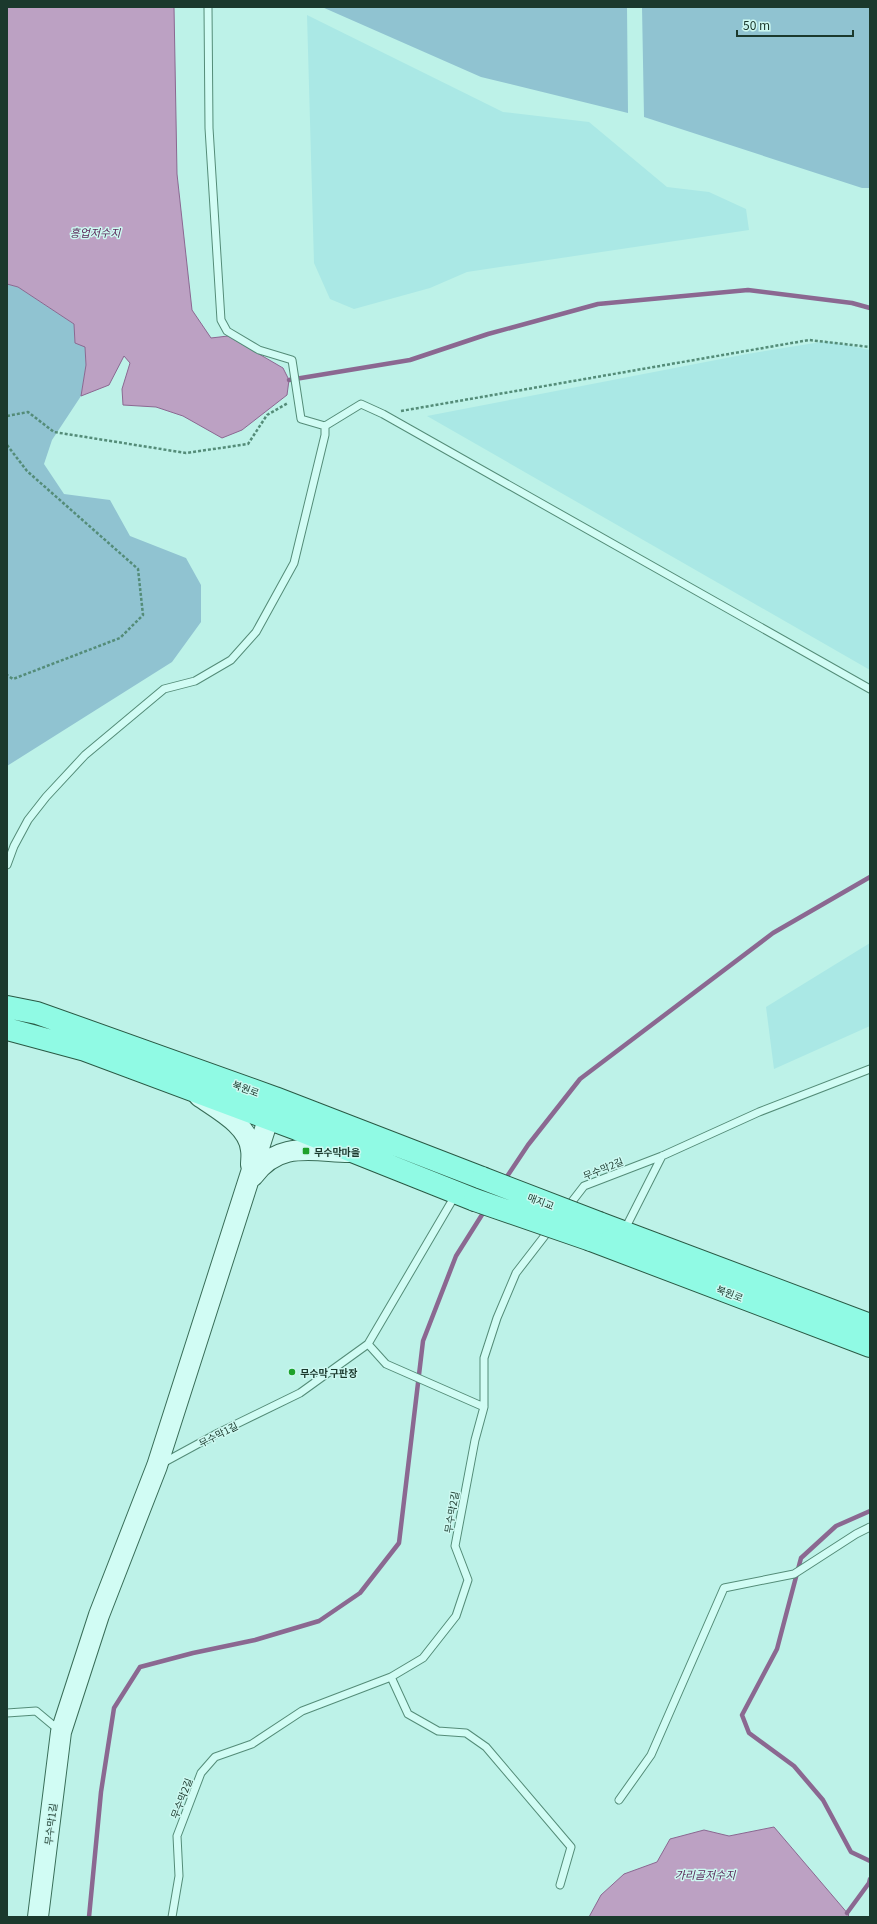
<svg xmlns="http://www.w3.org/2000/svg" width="877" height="1924" font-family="Georgia,'Noto Sans KR',serif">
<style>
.farmland{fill:#aae8e5}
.green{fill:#90c3d1}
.water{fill:#bca1c3;stroke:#8b6891}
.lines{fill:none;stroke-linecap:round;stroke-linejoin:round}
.stream{stroke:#8b6891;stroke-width:4.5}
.lane-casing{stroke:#548c78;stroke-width:9}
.secondary-casing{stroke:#386d58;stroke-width:22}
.primary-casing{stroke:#295944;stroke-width:24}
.path{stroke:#548c78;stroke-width:2.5;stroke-dasharray:3 2;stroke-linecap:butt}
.lane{stroke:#d1fcf4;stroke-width:7}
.secondary{stroke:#d1fcf4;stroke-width:20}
.primary{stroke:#90fae4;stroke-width:22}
.primary-bridge-casing{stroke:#295944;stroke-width:24;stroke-linecap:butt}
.primary-bridge{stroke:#90fae4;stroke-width:22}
.poi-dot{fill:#1ea12b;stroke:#cdf9f1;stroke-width:1.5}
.labels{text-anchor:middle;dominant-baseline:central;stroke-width:3;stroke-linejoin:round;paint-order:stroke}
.street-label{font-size:10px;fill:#1b392d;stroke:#cdf9f1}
.poi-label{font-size:10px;font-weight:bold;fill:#1b392d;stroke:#cdf9f1;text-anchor:start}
.water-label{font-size:11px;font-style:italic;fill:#5b2859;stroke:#cdf9f1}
</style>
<rect width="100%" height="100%" fill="#bdf2e8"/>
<path class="farmland" d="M307 15 503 112 589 122 667 187 709 192 746 209 749 230 467 272 430 288 354 309 330 299 314 263Z
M827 341 870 350V670L427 416 747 354Z
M870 943V1026L774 1069 766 1007Z"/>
<path class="green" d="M322 7H627L628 113 481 77Z
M642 7H870V188H862L644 117Z
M7 284 18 287 74 324 75 343 85 346 86 365 81 396 52 440 44 464 64 494 110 500 130 536 186 558 201 585V622L172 662 7 766Z"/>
<path class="water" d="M7 7H174L177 174 192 310 211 338 228 336 283 368 289 380 287 395 242 430 222 438 183 416 156 407 123 405 122 389 130 363 124 356 109 385 81 396 86 365 85 347 75 343 74 324 18 287 7 284Z
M774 1827 849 1915 847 1917H589L601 1895 624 1874 657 1862 670 1839 704 1830 729 1836Z"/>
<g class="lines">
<path class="stream" d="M289 380 410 360 488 334 598 304 748 290 852 303 870 308
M504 1181 528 1145 580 1079 773 933 870 877
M870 1511 836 1526 801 1558 777 1649 742 1715 749 1733 794 1766 823 1800 851 1852 870 1861
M847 1913 869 1883 870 1879
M89 1917 101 1792 114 1708 140 1667 193 1653 255 1640 319 1621 360 1593 399 1543 423 1341 456 1256 485 1210"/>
<g class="lane-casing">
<path id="lane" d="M208 7 209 128 221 320 227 331 259 350 292 360 301 419 325 426 361 404 383 414 870 689
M7 865 14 846 28 820 46 797 85 755 164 689 195 681 231 660 256 632 294 563 325 435V426
M567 1208 584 1186 662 1156 759 1112 870 1069
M624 1231 662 1156
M368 1344 386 1364 484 1407
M161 1464 218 1433 300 1393 368 1344 456 1194
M391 1677 408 1714 438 1731 466 1733 486 1747 571 1847 560 1885
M7 1713 36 1711 60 1731
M619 1800 651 1755 724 1588 794 1574 856 1534 870 1527
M172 1917 179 1876 177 1836 201 1773 215 1757 252 1744 302 1711 391 1677 423 1658 456 1616 468 1580 455 1546 475 1440 484 1407V1358L497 1318 516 1273 550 1229"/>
</g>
<g class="secondary-casing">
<path id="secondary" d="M199 1096C217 1109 249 1125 251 1150 252 1155 251 1160 251 1165
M253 1176C279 1141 310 1151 349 1152
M38 1917 61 1732 99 1615 157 1466 273 1104"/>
</g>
<g class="primary-casing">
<path id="primary" d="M7 1007 37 1013 275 1098 482 1178
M7 1029 85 1050 297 1129 475 1200
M599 1223 870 1325
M591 1240 870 1346"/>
</g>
<path class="path" d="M401 411 809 340 870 347
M7 416 28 412 54 432 186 453 248 444 267 415 288 403
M7 445 27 471 138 569 143 615 120 638 13 679 7 675"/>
<use href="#lane" class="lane"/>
<use href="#secondary" class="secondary"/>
<use href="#primary" class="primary"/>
<g class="primary-bridge-casing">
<path id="primary-bridge" d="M482 1178 599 1223
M475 1200 591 1240"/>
</g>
<use href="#primary-bridge" class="primary-bridge"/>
</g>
<g class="poi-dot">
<rect x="302" y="1147" width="8" height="8" rx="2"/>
<circle cx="292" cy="1372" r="4"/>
</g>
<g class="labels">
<g class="street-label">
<text transform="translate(246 1088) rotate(20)">북원로</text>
<text transform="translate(603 1168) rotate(-22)">무수막2길</text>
<text transform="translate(541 1201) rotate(21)">매지교</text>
<text transform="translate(730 1293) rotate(21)">북원로</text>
<text transform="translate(218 1434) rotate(-27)">무수막1길</text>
<text transform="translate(451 1512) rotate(-80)">무수막2길</text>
<text transform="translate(181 1798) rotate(-69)">무수막2길</text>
<text transform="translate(50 1824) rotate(-83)">무수막1길</text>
</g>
<g class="poi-label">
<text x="314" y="1151">무수막마을</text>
<text x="300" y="1372">무수막 구판장</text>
</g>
<g class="water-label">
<text x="95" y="232">흥업저수지</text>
<text x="705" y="1874">가리골저수지</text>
</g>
</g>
<rect width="877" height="1924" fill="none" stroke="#1b392d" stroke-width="16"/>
<path d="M737 30v6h116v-6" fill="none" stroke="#1b392d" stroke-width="2"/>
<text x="743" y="30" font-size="12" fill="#1b392d" stroke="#cdf9f1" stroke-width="3" paint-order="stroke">50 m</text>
</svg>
